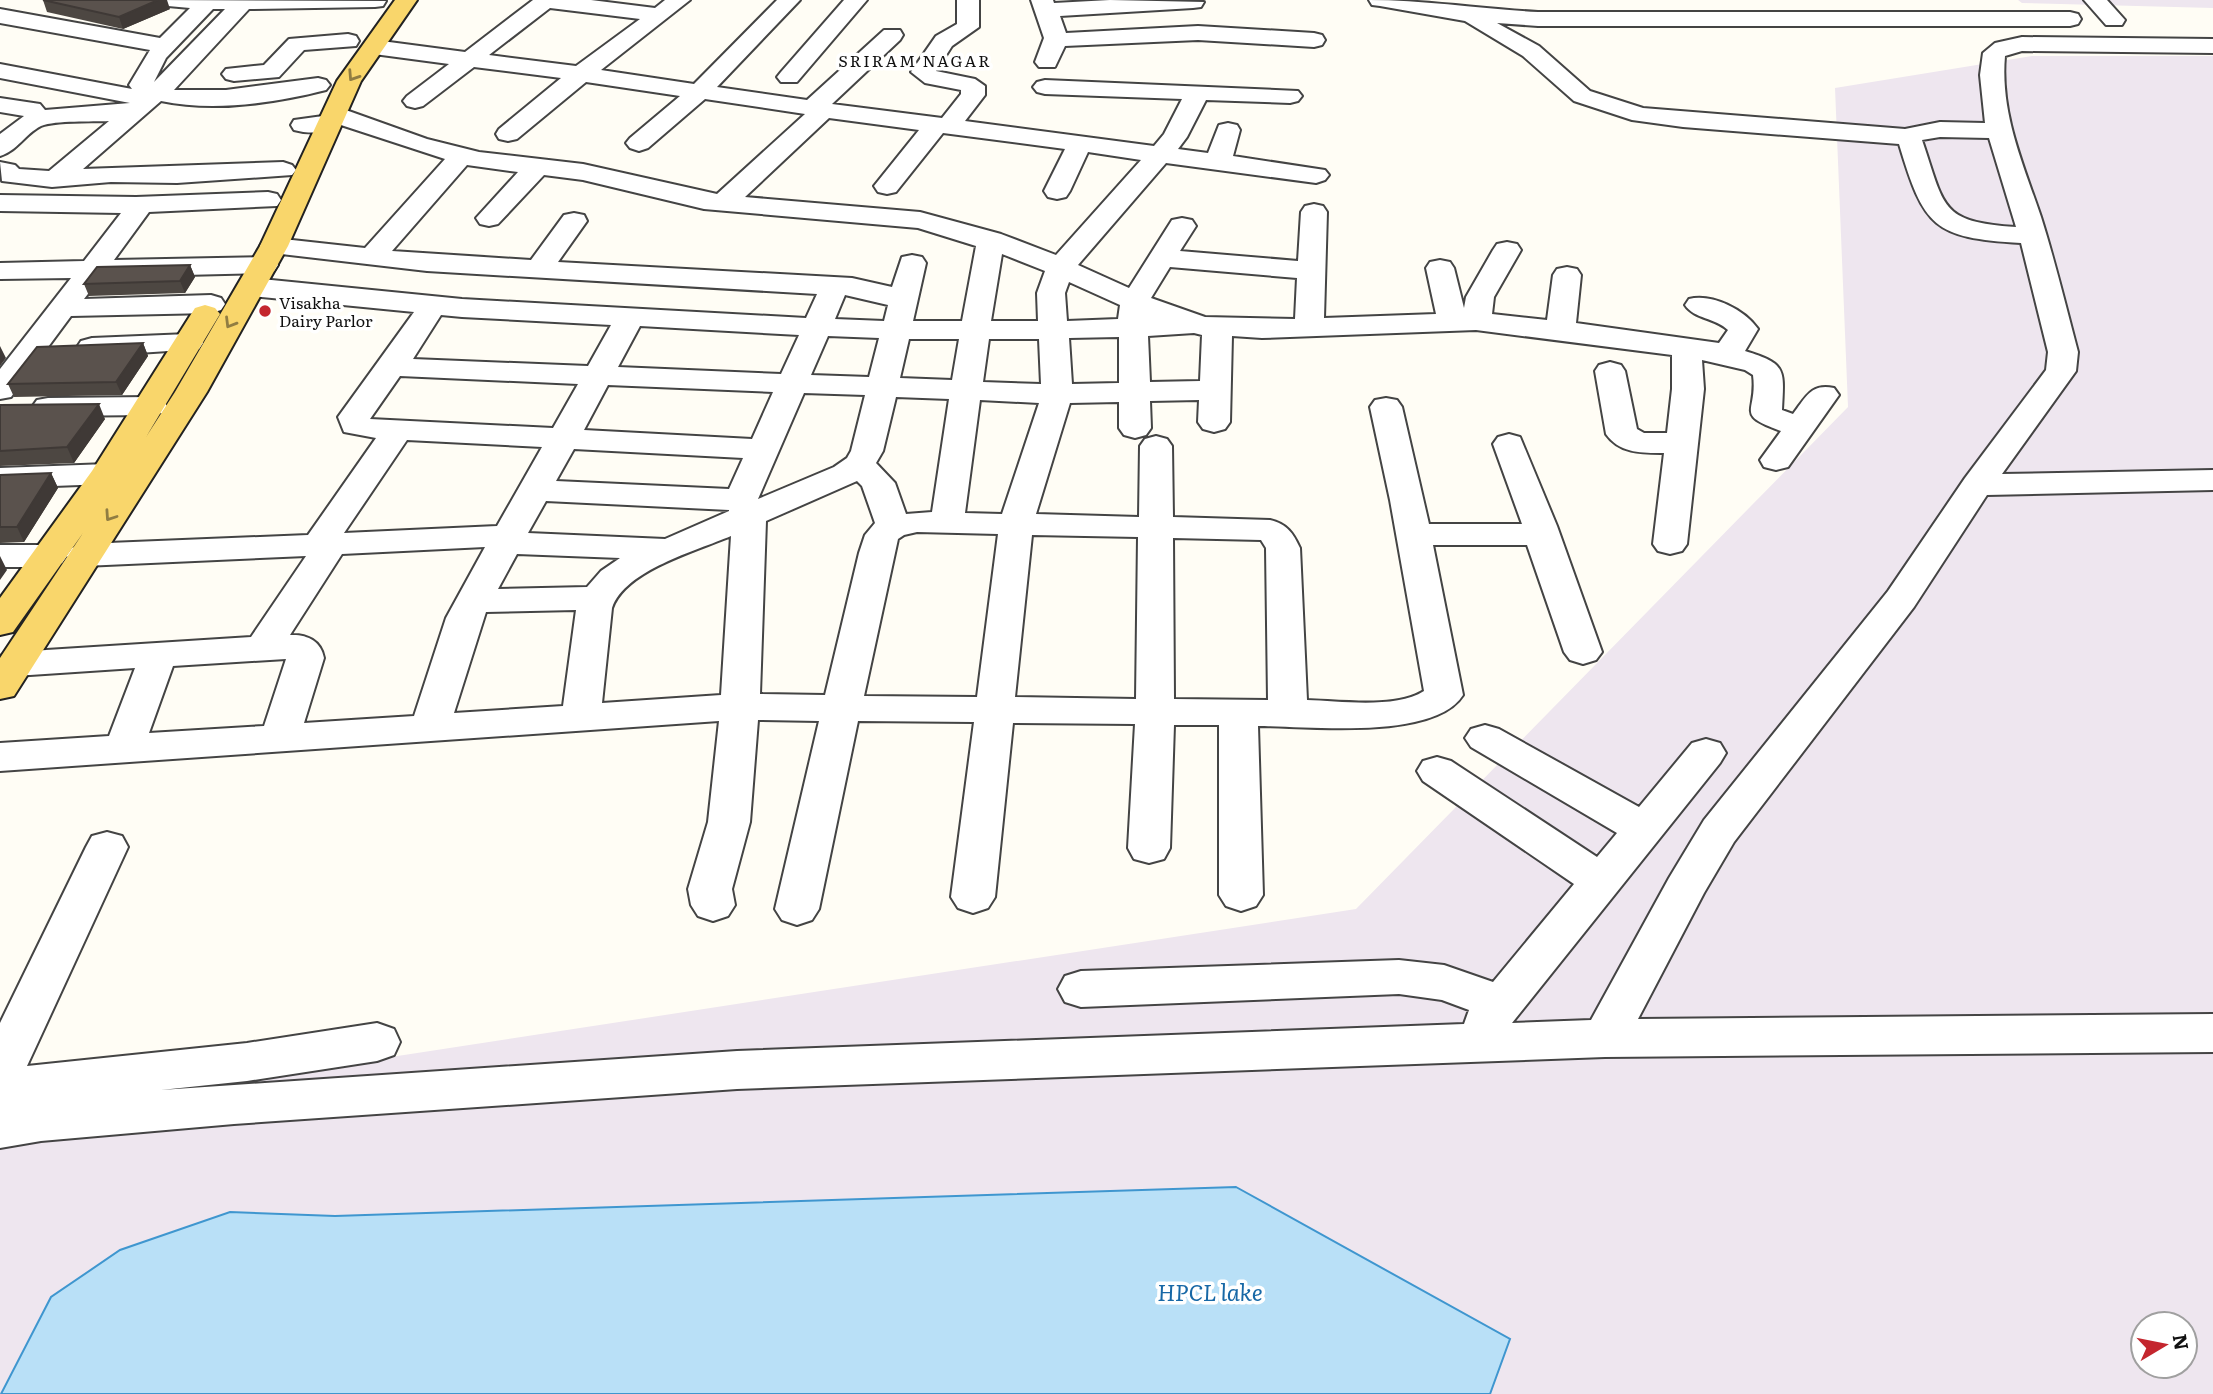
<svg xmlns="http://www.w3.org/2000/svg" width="2213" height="1394" font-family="Literata,serif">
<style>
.industrial{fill:#eee6ef;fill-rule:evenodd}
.water{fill:#b9e0f7;stroke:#3f96cf;stroke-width:2}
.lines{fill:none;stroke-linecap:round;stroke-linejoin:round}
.minor-casing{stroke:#444;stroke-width:4}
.major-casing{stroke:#222;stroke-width:4}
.minor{fill:#fff;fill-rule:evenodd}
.major{fill:#f9d66b;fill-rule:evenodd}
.wall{fill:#4d4742}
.shaded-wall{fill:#3f3936}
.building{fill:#5a524d;stroke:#3f3936;stroke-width:2}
.oneway{stroke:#917d42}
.poi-dot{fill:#c4262e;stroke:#fff;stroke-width:2.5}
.labels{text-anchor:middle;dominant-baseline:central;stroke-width:7;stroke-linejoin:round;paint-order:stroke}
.far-neighbourhood-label{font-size:16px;letter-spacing:2px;fill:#111;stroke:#fff}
.far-poi-label{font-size:16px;fill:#111;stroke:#fff;text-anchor:start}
.near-water-label{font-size:23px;font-style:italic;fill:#1768a6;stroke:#fff}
</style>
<rect width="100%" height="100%" fill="#fffdf5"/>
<path class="industrial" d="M2018 0H2213V8L2022 3Z
M2032 56H2213V1394H0V1117L1356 909 1848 407 1835 88ZM2143 1324H2185V1366H2143Z"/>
<path class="water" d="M1236 1187 1510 1339 1490 1394H1L51 1297 120 1250 230 1212 335 1216Z"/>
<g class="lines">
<g class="minor-casing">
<path id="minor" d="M154 0 386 1 383 6 375 7 249 9 174 90H226L318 78 326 80 330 85 326 90C275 103 213 112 161 101L83 169 283 162 292 165 296 170 292 175 177 183 111 182 52 187 2 181 0 162 15 165 19 169 49 171 109 121C92 122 56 120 41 126 25 134 17 151 0 156V134L24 116 0 112V98L40 104 45 110 130 103 0 78V64L132 89 129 85 150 50 0 23V9L160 38 190 8 157 5ZM213 9H225L154 82 166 58Z
M533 0H591L655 8 665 0H690L601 70 694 84 777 0H800L717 87 807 100 884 30H900L903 35 900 40 832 104 942 118 961 94V90L925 83 911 72 936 36 957 24V0H979V27L952 46 936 71 975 79 985 86V95L965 121 1154 146 1164 134 1182 99 1045 94 1037 92 1033 87 1037 82 1045 80 1298 91 1302 96 1298 101 1290 103 1206 100 1187 137 1178 149 1208 153 1219 125 1228 123 1237 125 1240 130 1233 156 1325 170 1329 175 1325 180 1316 183 1166 163 1078 265 1129 288 1172 220 1182 218 1192 220 1196 226 1180 251 1298 261 1301 212 1305 206 1314 204 1323 206 1327 212 1324 318 1436 314 1426 268 1430 262 1440 260 1450 262 1454 268 1464 308 1466 297 1493 250 1497 244 1507 242 1517 244 1521 250 1494 297 1492 314 1547 320 1553 275 1557 269 1567 267 1577 269 1581 275 1576 323 1719 343 1728 330C1716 318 1694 319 1685 305L1689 299C1712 293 1745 310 1758 329L1745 351C1787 364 1784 369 1782 410L1793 414C1806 397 1811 383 1834 388L1839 395 1788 467 1776 470 1764 467 1760 460 1781 431C1733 414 1758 413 1753 375L1745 370 1702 360 1704 389 1687 544 1682 551 1670 554 1658 551 1653 544 1664 453C1643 453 1620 454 1606 434L1595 371 1599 365 1610 362 1621 365 1625 371 1637 429 1644 433H1667L1672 389V355L1476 330 1262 338 1232 336 1230 422 1225 429 1214 432 1203 429 1198 422 1199 400 1150 401 1151 428 1146 435 1135 438 1124 435 1119 428V402L1070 403 1036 514 1139 517 1140 446 1145 439 1156 436 1167 439 1172 446 1173 517 1270 520C1287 524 1293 533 1300 548L1307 700C1340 701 1396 709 1424 691L1390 500 1370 407 1375 400 1386 398 1397 400 1402 407 1429 524H1522L1493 444 1498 437 1509 434 1520 437 1557 526 1602 652 1596 660 1583 664 1570 660 1564 652 1527 545H1433L1463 695C1434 741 1307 726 1258 726L1263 895 1256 906 1241 911 1226 906 1219 895V725H1174L1170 848 1164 859 1149 863 1134 859 1128 848 1135 724 1013 723 995 897 988 908 973 913 958 908 951 897 974 722 858 721 819 909 812 920 797 925 782 920 775 909 819 721 758 720 750 822 732 889 735 905 728 916 713 921 698 916 691 905 688 889 708 822 719 721 0 771V743L109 736 135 668 15 676 2 673V655L15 652 251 637 306 556 84 566 72 562 67 556 62 563 50 567H0V545H50L62 549 67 555 72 548 84 544 308 535 376 438 344 432 338 417 414 312 251 296 241 293 237 287 241 281 251 278 462 299 806 318 817 294 427 271 264 252 260 246 264 240 274 238 365 248 445 159 341 125C331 134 308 134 294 130L291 125 294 120 323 116 325 109 334 107 343 109 427 139 479 152 583 164 717 194 805 114 705 99 648 148 639 151 630 148 626 143 630 138 680 96 586 82 517 139 508 141 499 139 496 134 499 129 561 78 474 67 423 106 415 108 407 106 403 101 407 96 449 64 374 54 366 52 363 47 366 42 374 40 465 52ZM550 8 640 19 576 66 489 55ZM829 118 919 130 874 186 878 192 887 194 896 192 943 133 1065 149 1044 191 1048 197 1057 199 1066 197 1070 191 1088 152 1141 160 1056 255 1001 234 920 212 745 197ZM467 165 518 172 476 218 480 224 489 226 498 224 544 175 583 180 704 209 918 228 976 246 962 321H913L926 263 922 257 912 255 902 257 892 287 852 278 558 262 587 221 584 215 574 213 564 215 531 260 392 251ZM1002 254 1045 271 1037 293 1038 321H991ZM1170 267 1297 278 1295 319 1205 317 1151 298ZM1069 282 1120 305 1118 319 1067 321 1065 293ZM845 295 888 305 884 321 835 319ZM441 315 462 317 611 325 588 366 413 359ZM640 326 799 335 781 374 618 367ZM1194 333 1202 335 1200 381 1150 382 1148 336ZM828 336 879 338 869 377 811 375ZM1119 337V383L1072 384 1069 338ZM909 339H959L952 380 900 378ZM989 339H1039L1041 384 983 382ZM400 376 578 384 553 428 370 419ZM608 385 773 392 752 439 584 430ZM804 393 865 395 851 451 847 458 834 467 758 499ZM896 397 949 399 932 512 906 514 895 483 876 463 883 451ZM980 400 1039 403 1002 514 965 513ZM407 440 542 447 497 526 344 533ZM574 449 743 458 729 489 556 481ZM857 481 862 486 875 523 865 535 859 553 825 695 760 694 766 521ZM546 501 729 510V511L665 539 528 533ZM917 532 998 534 977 697 864 696 898 539 904 535ZM1032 535 1138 537 1136 699 1015 697ZM731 536 721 695 602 703 612 608C625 570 696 551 731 536ZM1173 538 1261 540 1266 548 1268 700 1174 699ZM485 547 446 618 414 716 304 723 324 658C321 641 307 634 290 635L342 554ZM517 554 620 558 601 571 587 587 498 589ZM576 610 563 706 454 713 486 612ZM286 659 264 726 149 733 173 666Z
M844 0H867L797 82H781L777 77 781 72Z
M1031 0H1053L1054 3 1110 0 1204 2 1201 7 1193 8 1060 16 1066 33 1198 26 1314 33 1322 35 1325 40 1322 45 1314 47 1198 40 1065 46 1055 67H1039L1035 62 1044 38Z
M1369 0C1426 0 1481 9 1538 12H2070L2078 14 2081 19 2078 24 2070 26H1538L1497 23 1539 46 1590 91 1643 108 1905 129 1940 122 1985 123 1980 75 1983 53 1995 43 2022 37 2213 39V53L2022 51 2005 56C2000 113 2023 164 2041 217 2055 261 2066 307 2078 352L2076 371 2002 474 2213 470V490L1987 495 1914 607 1734 842 1704 893 1638 1019 2213 1014V1052L1605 1057 737 1089 234 1124 41 1141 0 1148V1023L86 847 92 836 107 832 122 836 128 847 27 1066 247 1043 377 1023 394 1029 400 1042 394 1055 377 1061 247 1081 161 1090 737 1051 1464 1024 1469 1010 1442 1000 1399 994 1081 1007 1065 1002 1058 989 1065 976 1081 971 1399 960 1444 965 1493 982 1574 884 1423 781 1417 771 1423 761 1437 757 1451 761 1597 857 1617 833 1471 747 1465 738 1471 729 1485 725 1499 729 1639 807 1692 743 1706 739 1720 743 1726 753 1720 763 1512 1023 1591 1020 1669 878 1704 820 1888 591 1965 478 2046 370 2048 352 2021 243C1933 238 1924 227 1899 144L1683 127 1632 120 1574 101 1523 56 1465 21 1380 6 1372 5ZM1940 137 1989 138 2016 227C1939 222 1945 207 1922 140Z
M2084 0H2107L2125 20 2122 25H2106Z
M348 34 356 36 359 41 356 46 304 50 279 77 234 81 226 79 222 74 226 69 264 65 289 39Z
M268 192 277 194 281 200 277 206 149 212 114 260 264 257 274 259 278 265 274 271 264 273 101 277 84 299 211 295 221 298 225 304 221 310 211 313 71 316 11 397 0 399V369L71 278 0 279V263L84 261 121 213 0 211V195L136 197Z
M188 334 199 337 203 343 199 349 92 356 81 353 77 347 81 341 92 338Z
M151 397 162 399 167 406 162 413 151 415 48 416 37 414 32 407 37 400 48 398Z
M107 464 119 467 124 474 119 481 107 484 0 488V468Z"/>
</g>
<g class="major-casing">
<path id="major" d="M395 0H417L361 81 288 246 207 392 14 696 0 699V658L83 533 13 632 0 635V598L92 471 195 308 205 305 215 308 220 314 146 437 175 392 260 246 337 81Z"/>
</g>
<use href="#minor" class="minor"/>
<use href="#major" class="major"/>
</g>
<path class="wall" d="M43 0 170 9 123 29 47 12Z
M190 265 195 277 185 293 89 296 84 284Z
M143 343 148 356 122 395 14 397 8 384Z
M0 405 105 419 74 463 0 466Z
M51 473 58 488 24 542 0 543V475Z"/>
<path class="shaded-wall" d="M158 0H167L170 9 123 29 119 17Z
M190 265 195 277 185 293 180 281Z
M143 343 148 356 122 395 116 382Z
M0 346 6 358 0 366Z
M99 404 105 419 74 463 67 447Z
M51 473 58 488 24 542 17 527Z
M0 556 7 570 0 580Z"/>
<path class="building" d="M43 0H158L119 17Z
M190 265 180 281 84 284 97 267Z
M143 343 116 382 8 384 37 347Z
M99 404 67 447 0 451V405Z
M51 473 17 527H0V475Z"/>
<defs><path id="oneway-chevron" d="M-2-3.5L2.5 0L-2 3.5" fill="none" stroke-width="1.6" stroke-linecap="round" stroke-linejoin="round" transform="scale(1.75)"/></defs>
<g class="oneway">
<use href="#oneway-chevron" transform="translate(353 76) rotate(123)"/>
<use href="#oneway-chevron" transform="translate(230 323) rotate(121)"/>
<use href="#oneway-chevron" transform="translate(110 516) rotate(124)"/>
</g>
<circle class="poi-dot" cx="265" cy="311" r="7"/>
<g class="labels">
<g class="far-neighbourhood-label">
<text x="915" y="60">SRIRAM NAGAR</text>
</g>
<g class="far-poi-label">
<text x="279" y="302">Visakha<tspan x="279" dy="18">Dairy Parlor</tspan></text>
</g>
<g class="near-water-label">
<text x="1210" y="1291">HPCL lake</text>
</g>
</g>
<g transform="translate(2164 1345) rotate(80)"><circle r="33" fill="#ffffff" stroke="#a0a0a0" stroke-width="2"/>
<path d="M0-5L12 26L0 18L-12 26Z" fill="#c4262e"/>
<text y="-10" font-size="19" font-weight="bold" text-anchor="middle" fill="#111111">N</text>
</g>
</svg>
